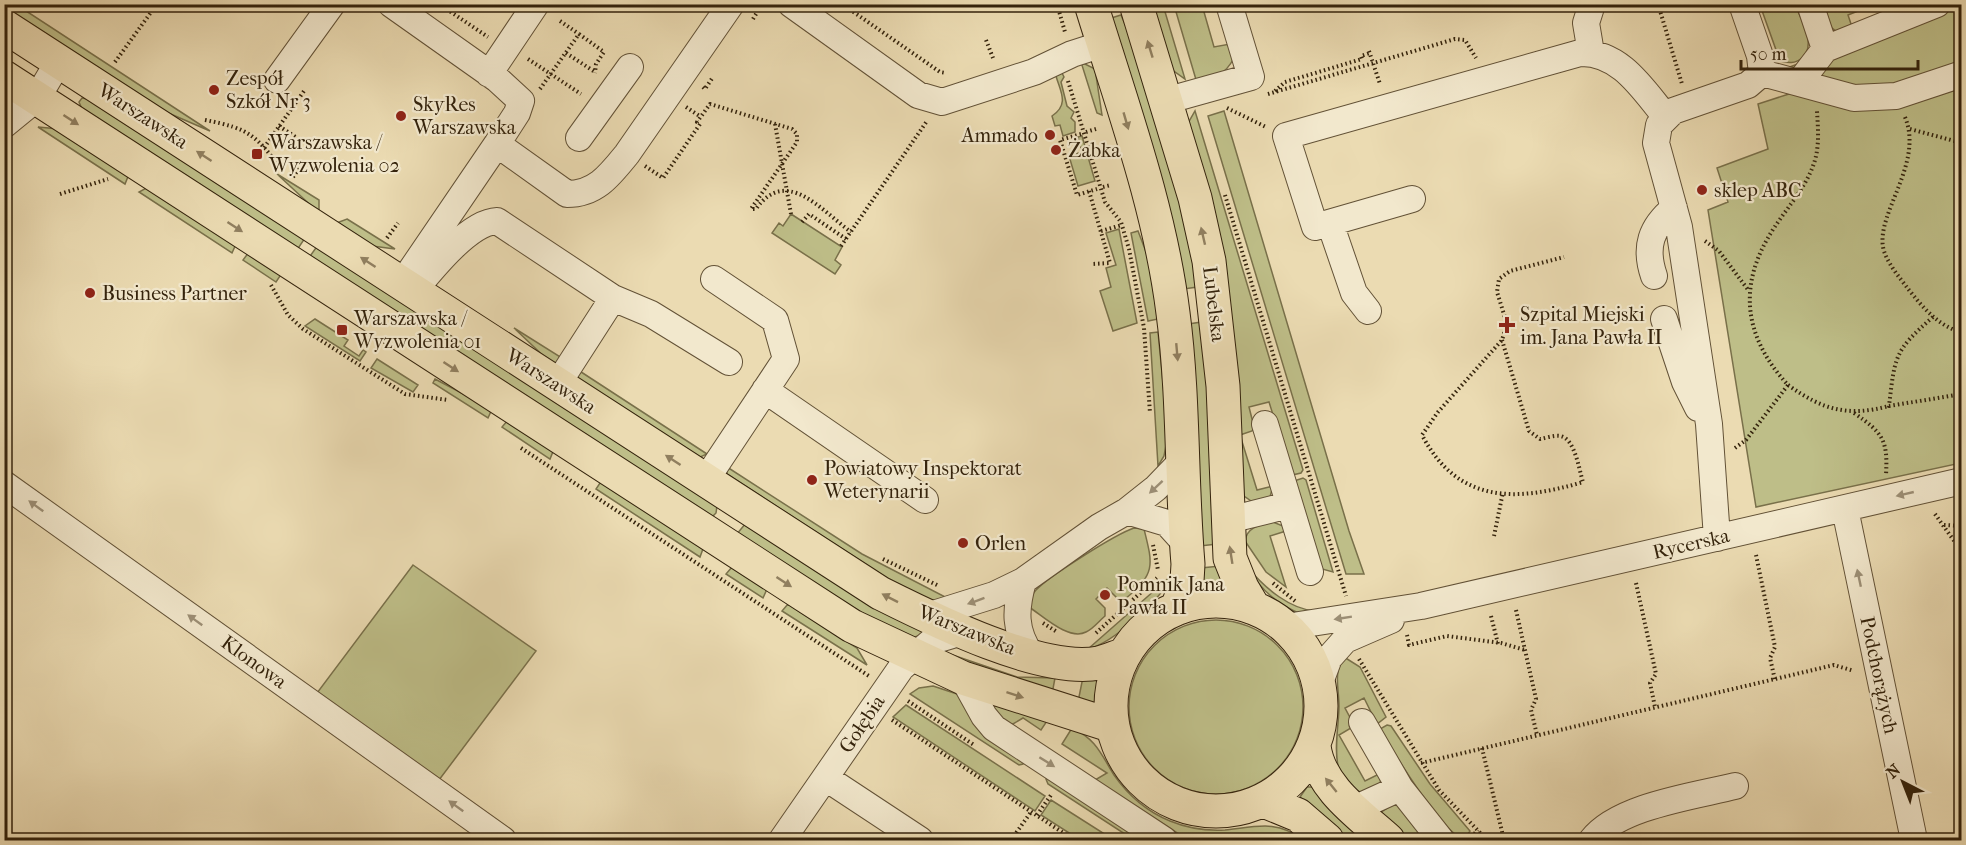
<svg xmlns="http://www.w3.org/2000/svg" width="1966" height="845" font-family="'IM FELL French Canon',serif">
<style>
.green{fill:#bebe88;stroke:#79704a;stroke-width:1.5}
.lines{fill:none;stroke-linecap:round;stroke-linejoin:round}
.minor-casing{stroke:#625136;stroke-width:28}
.major-casing{stroke:#34230c;stroke-width:35}
.path{stroke:#34230c;stroke-width:4;stroke-dasharray:1.5 3;stroke-linecap:butt}
.minor{stroke:#f2e8cd;stroke-width:26}
.major{stroke:#ebdbb2;stroke-width:33}
.oneway{fill:#907f5f}
.oneway2{fill:#9c8f76}
.poi-dot{fill:#8f2418;stroke:#f2e8cd;stroke-width:2}
.labels{text-anchor:middle;dominant-baseline:central;stroke-width:4.5;stroke-linejoin:round;paint-order:stroke}
.poi-label{font-size:20px;fill:#34230c;stroke:#f2e8cd;text-anchor:start}
.street-label{font-size:20px;fill:#34230c;stroke:#f2e8cd}
</style>
<rect width="100%" height="100%" fill="#ebdbb2"/>
<filter id="stains"><feTurbulence type="fractalNoise" baseFrequency=".00333" numOctaves="4"/><feColorMatrix values="0 0 0 0 .2 0 0 0 0 .09 0 0 0 0 .02 0 0 0 .5 -.17"/></filter>
<radialGradient id="worn" r=".72"><stop offset=".6" stop-color="#630" stop-opacity="0"/><stop offset="1" stop-color="#630" stop-opacity=".3"/></radialGradient>
<path class="green" d="M4 5H17L210 131 159 109 5 10Z
M1156 5H1163L1185 79 1171 69 1152 6Z
M1174 5H1202L1214 47 1230 44 1234 58C1225 75 1215 78 1197 83Z
M1760 5H1795C1801 19 1817 45 1802 58 1795 64 1788 63 1780 61Z
M1820 5H1873L1848 15 1852 27 1836 31 1832 28Z
M1952 5H1961V463L1756 507 1708 210 1728 202 1717 168 1768 149 1758 104 1789 94 1782 70Z
M1121 15 1144 69 1192 246 1197 287 1184 289 1108 19Z
M1081 62 1095 69 1102 115 1097 113Z
M1060 69 1064 77 1061 82 1067 106 1074 112 1071 118 1075 122V132L1063 136 1060 125 1055 126 1052 116C1070 104 1060 91 1056 76Z
M82 98 88 99 305 238 297 250 82 109 79 102Z
M1195 111 1303 470 1301 473 1292 475 1269 402 1249 407 1254 427 1252 431 1240 435 1257 490 1273 486 1270 497 1254 503 1244 496 1187 125Z
M1224 111 1349 531 1364 574H1346L1208 116Z
M38 127 59 129 129 174 125 184Z
M1082 136 1095 181 1078 186 1069 156 1082 152 1078 137Z
M277 174 319 200V213Z
M148 187 236 244 232 253 139 192Z
M791 214 842 247 835 260 841 265 835 274 772 233 779 223 783 226Z
M347 219 395 249 372 246 334 224Z
M1119 229 1137 323 1113 331 1100 291 1111 287 1106 268 1116 265 1106 233Z
M1138 231 1148 257 1158 319 1148 321 1131 233Z
M318 245 717 506 716 513 712 517 308 259Z
M249 252 282 273 276 282 243 260Z
M315 319 348 340 344 346 359 356 363 350 366 352 360 361 305 326Z
M1201 322H1203L1217 544 1200 546 1189 324Z
M514 328 562 358 553 365Z
M1158 332 1168 435 1164 456 1158 466 1150 333Z
M377 359 418 385 413 392 371 368Z
M575 368 707 454 696 459 572 379Z
M435 379 492 409 488 418 433 383Z
M508 420 554 449 550 459 502 427Z
M727 467 862 554 953 601 936 603 905 590 727 474Z
M1303 478 1306 480 1333 572 1322 569 1294 481Z
M602 480 704 546 700 557 596 489Z
M1273 522 1283 526 1286 531 1270 536 1286 587 1266 572 1245 541C1247 526 1261 525 1273 522Z
M746 523 930 632 906 640 736 535Z
M1134 528 1144 529C1153 565 1156 574 1125 599L1117 598 1107 588 1096 599 1105 608V616C1099 621 1093 629 1086 632 1069 641 1043 616 1029 607 1030 601 1031 595 1036 590 1049 576 1116 534 1134 528Z
M413 565 536 651 439 780 317 693Z
M1220 566 1224 587H1203L1201 568Z
M732 567 767 589 763 598 726 574Z
M1249 569C1266 589 1290 609 1315 611L1303 615C1279 605 1262 592 1249 569Z
M1172 575C1162 599 1113 643 1088 649Z
M788 604 857 648 867 665 782 611Z
M1129 707a87 87 0 1 1 174 0a87 87 0 1 1-174 0Z
M938 650 1017 677 1055 678 1052 694 1014 683Z
M1344 657 1360 667 1386 717 1377 724 1364 698 1345 708 1353 723 1351 728 1339 735 1365 781 1381 773 1380 786 1366 794C1324 783 1339 736 1339 706 1339 688 1333 673 1344 657Z
M1083 677H1100L1096 705 1078 702Z
M933 686 960 695 1026 759 1023 764 1019 765 910 694 919 688Z
M988 703 1047 721 1041 730 1023 718 1013 724 1003 723Z
M906 705 1045 796 1035 811 893 717Z
M1387 725 1391 726 1430 784 1470 831 1464 840C1441 831 1394 753 1380 729Z
M1072 728C1096 739 1101 754 1114 775 1128 795 1148 812 1170 821 1187 828 1207 831 1225 830 1255 827 1277 819 1303 840H1211L1204 836 1197 840H1188L1095 780 1107 773 1062 744Z
M1049 774 1152 840H1134L1048 784 1046 779Z
M1307 787H1312L1369 840H1346L1300 797Z
M1051 800 1114 840H1080L1041 815Z
M1392 805H1399L1435 840H1409L1380 813Z"/>
<g class="lines">
<g class="minor-casing">
<path id="minor" d="M391 4 497 79 521 101 517 113 497 144 405 279
M791 4 918 95 942 102 1034 72 1072 54 1103 44
M1810 4 1825 49
M1591 53 1586 23 1592 4
M1762 73 1799 83 1825 49 1937 4
M489 74 536 4
M277 80 332 4
M1799 83 1854 98 1896 96 1962 74
M1165 101 1251 77 1229 4
M4 125 37 98 59 61
M579 138 630 67
M497 144 567 194C596 194 610 175 627 154L731 4
M1412 199 1315 227 1286 136 1580 53C1620 52 1642 88 1665 116
M1330 223 1354 293 1368 311
M1654 276C1644 247 1651 227 1674 208
M413 292C431 270 469 222 497 221L613 298 651 314 729 362
M1664 319 1685 382 1698 408
M557 385 613 298
M765 390 925 500
M1265 424 1310 572
M705 481 786 359 775 320 714 279
M4 484 503 840
M1845 509 1914 840
M1127 511 1167 523 1186 544
M1229 520 1289 505
M1717 538 1709 424 1679 227 1656 143 1659 125 1673 111 1748 85 1762 73 1760 56 1742 4
M1023 581C1015 610 1014 630 1031 655
M927 616 994 595 1023 581 1099 527 1127 511 1156 488 1182 461
M1286 627 1421 606 1962 481
M963 678 984 716 994 728 1164 840
M1319 685 1329 658 1345 640 1391 620
M1362 722 1400 788
M826 778 920 840
M1354 809 1400 788 1441 840
M782 840 901 668 932 641 962 632
M1592 840C1618 806 1695 796 1735 786"/>
</g>
<g class="major-casing">
<path id="major" d="M1091 4C1122 105 1160 208 1173 313 1184 396 1181 480 1188 564L1187 581 1177 608
M1136 4 1195 198 1209 261 1223 386 1230 558 1242 588 1254 608
M4 26 880 593C932 619 1041 674 1099 663 1107 661 1116 657 1125 654
M4 77 852 626 963 678 1113 726
M1111 706a105 105 0 1 1 210 0a105 105 0 1 1-210 0Z
M1314 746C1319 787 1359 814 1388 840
M1264 801 1298 815 1327 840"/>
</g>
<path class="path" d="M439 4 488 37
M842 4 940 72 946 73
M1057 4 1065 32
M1658 4 1682 84
M753 19 762 4
M560 21 579 34
M986 40 993 58
M1369 51 1380 84
M566 53 595 72
M528 59 581 94
M115 62 157 4
M1068 81 1105 202 1121 222 1129 249 1144 328 1150 413
M703 87 705 89 713 77
M540 89 579 34 604 52 596 64 595 73
M1275 91 1285 82 1362 59 1361 56 1370 53
M1268 94 1455 39 1465 40 1476 58
M686 107 701 117
M1227 108 1266 127
M1905 117C1924 163 1877 212 1883 247 1886 262 1900 278 1909 290 1924 309 1938 325 1962 333
M205 120C251 129 255 135 283 171
M775 124 791 214
M279 126 297 138
M1910 129 1962 143
M1086 132 1096 129
M1081 134 1060 140 1077 195 1097 189
M259 155 304 91
M645 166 663 178 700 124 697 122 710 104 792 129 797 134V142L751 209H756C786 166 821 210 851 232
M293 177 306 159
M1103 187 1111 185
M1089 191 1110 263 1092 264
M60 194 108 179
M1225 195 1346 596
M802 222 809 214 846 239
M1101 231 1122 225
M387 238 398 223
M1705 241 1719 251 1749 291
M841 246 927 121
M271 285 288 315 303 329 405 394 448 400
M1933 317C1894 351 1895 356 1889 406L1962 394
M1502 340 1529 431 1540 439C1546 438 1554 435 1560 436 1575 438 1579 470 1583 482 1516 502 1458 504 1422 435L1438 412 1502 340 1507 324 1497 292 1499 279 1510 271 1564 257
M1788 385C1823 410 1848 417 1889 406
M1854 413C1883 433 1888 440 1886 475
M521 448 869 676
M1735 448 1746 440 1788 385C1743 336 1737 284 1774 228 1787 208 1805 188 1813 166 1820 148 1818 129 1817 111
M1935 514 1962 552
M1944 525 1962 526
M1494 536 1503 492
M1153 545 1158 570
M1756 555 1775 647 1770 658 1775 680
M883 559 939 586
M1273 583 1295 601
M1636 583 1656 674 1650 683 1655 707
M1516 610 1536 699 1531 710 1537 735
M1491 616 1498 644
M1043 623 1057 632
M1096 633 1157 578
M1407 635 1409 645 1447 636 1501 643 1525 650
M1359 659 1439 790 1487 840
M908 701 974 745
M892 720 1074 840
M1482 748 1504 840
M1421 763 1834 665 1854 671
M1037 815 1051 795
M1011 840 1031 812
M1468 840 1478 830"/>
<use href="#minor" class="minor"/>
<use href="#major" class="major"/>
</g>
<defs><path id="oneway-solid" d="M-6-.8H1V-3.2L6.5 0L1 3.2V.8H-6Z" transform="scale(1.5)"/></defs>
<g class="oneway">
<use href="#oneway-solid" transform="translate(1150 49) rotate(-107)"/>
<use href="#oneway-solid" transform="translate(71 120) rotate(33)"/>
<use href="#oneway-solid" transform="translate(1126 121) rotate(74)"/>
<use href="#oneway-solid" transform="translate(204 156) rotate(-147)"/>
<use href="#oneway-solid" transform="translate(235 227) rotate(33)"/>
<use href="#oneway-solid" transform="translate(1203 236) rotate(-103)"/>
<use href="#oneway-solid" transform="translate(368 262) rotate(-147)"/>
<use href="#oneway-solid" transform="translate(1177 352) rotate(85)"/>
<use href="#oneway-solid" transform="translate(451 367) rotate(33)"/>
<use href="#oneway-solid" transform="translate(673 460) rotate(-147)"/>
<use href="#oneway-solid" transform="translate(1231 555) rotate(-99)"/>
<use href="#oneway-solid" transform="translate(784 582) rotate(33)"/>
<use href="#oneway-solid" transform="translate(890 598) rotate(-153)"/>
<use href="#oneway-solid" transform="translate(1015 695) rotate(18)"/>
<use href="#oneway-solid" transform="translate(1331 785) rotate(-129)"/>
</g>
<g class="oneway2">
<use href="#oneway-solid" transform="translate(1156 487) rotate(137)"/>
<use href="#oneway-solid" transform="translate(1905 494) rotate(167)"/>
<use href="#oneway-solid" transform="translate(36 506) rotate(-144)"/>
<use href="#oneway-solid" transform="translate(1859 578) rotate(-102)"/>
<use href="#oneway-solid" transform="translate(976 601) rotate(160)"/>
<use href="#oneway-solid" transform="translate(1343 618) rotate(171)"/>
<use href="#oneway-solid" transform="translate(195 620) rotate(-144)"/>
<use href="#oneway-solid" transform="translate(1047 762) rotate(32)"/>
<use href="#oneway-solid" transform="translate(456 806) rotate(-144)"/>
</g>
<g class="poi-dot">
<circle cx="214" cy="90" r="6"/>
<circle cx="401" cy="116" r="6"/>
<circle cx="1050" cy="135" r="6"/>
<circle cx="1056" cy="150" r="6"/>
<rect x="251" y="148" width="12" height="12" rx="3"/>
<circle cx="1702" cy="190" r="6"/>
<circle cx="90" cy="293" r="6"/>
<path d="M1504 316h6v6h6v6h-6v6h-6v-6h-6v-6h6z"/>
<rect x="336" y="324" width="12" height="12" rx="3"/>
<circle cx="812" cy="480" r="6"/>
<circle cx="963" cy="543" r="6"/>
<circle cx="1105" cy="595" r="6"/>
</g>
<g class="labels">
<g class="poi-label">
<text x="226" y="78">Zespół<tspan x="226" dy="23">Szkół Nr 3</tspan></text>
<text x="413" y="104">SkyRes<tspan x="413" dy="23">Warszawska</tspan></text>
<text x="1038" y="135" text-anchor="end">Ammado</text>
<text x="269" y="142">Warszawska /<tspan x="269" dy="23">Wyzwolenia 02</tspan></text>
<text x="1068" y="150">Żabka</text>
<text x="1714" y="190">sklep ABC</text>
<text x="102" y="293">Business Partner</text>
<text x="1520" y="314">Szpital Miejski<tspan x="1520" dy="23">im. Jana Pawła II</tspan></text>
<text x="354" y="318">Warszawska /<tspan x="354" dy="23">Wyzwolenia 01</tspan></text>
<text x="824" y="468">Powiatowy Inspektorat<tspan x="824" dy="23">Weterynarii</tspan></text>
<text x="975" y="543">Orlen</text>
<text x="1117" y="584">Pomnik Jana<tspan x="1117" dy="23">Pawła II</tspan></text>
</g>
<g class="street-label">
<text transform="translate(143 116) rotate(33)">Warszawska</text>
<text transform="translate(1214 304) rotate(83)">Lubelska</text>
<text transform="translate(551 381) rotate(33)">Warszawska</text>
<text transform="translate(1691 544) rotate(-13)">Rycerska</text>
<text transform="translate(967 630) rotate(22)">Warszawska</text>
<text transform="translate(254 662) rotate(36)">Klonowa</text>
<text transform="translate(1879 675) rotate(78)">Podchorążych</text>
<text transform="translate(862 724) rotate(-56)">Gołębia</text>
</g>
</g>
<rect width="1966" height="845" fill="none" stroke="#ebdbb2" stroke-width="24"/>
<rect x="6" y="6" width="1954" height="833" fill="none" stroke="#34230c" stroke-width="3"/>
<rect x="12" y="12" width="1942" height="821" fill="none" stroke="#34230c" stroke-width="1.5"/>
<g transform="translate(1903 782) rotate(318)" stroke="#f2e8cd" stroke-width="4.5" paint-order="stroke">
<path d="M0-4.5L10 22L0 15L-10 22Z" fill="#34230c"/>
<text y="-9" font-size="16" font-weight="bold" text-anchor="middle" fill="#34230c">N</text>
</g>
<path d="M1741 60v9h177v-9" fill="none" stroke="#34230c" stroke-width="3"/>
<text x="1750" y="60" font-size="18" fill="#34230c" stroke="#f2e8cd" stroke-width="4.5" paint-order="stroke">50 m</text>
<rect width="100%" height="100%" filter="url(#stains)"/>
<rect width="100%" height="100%" fill="url(#worn)"/>
</svg>
